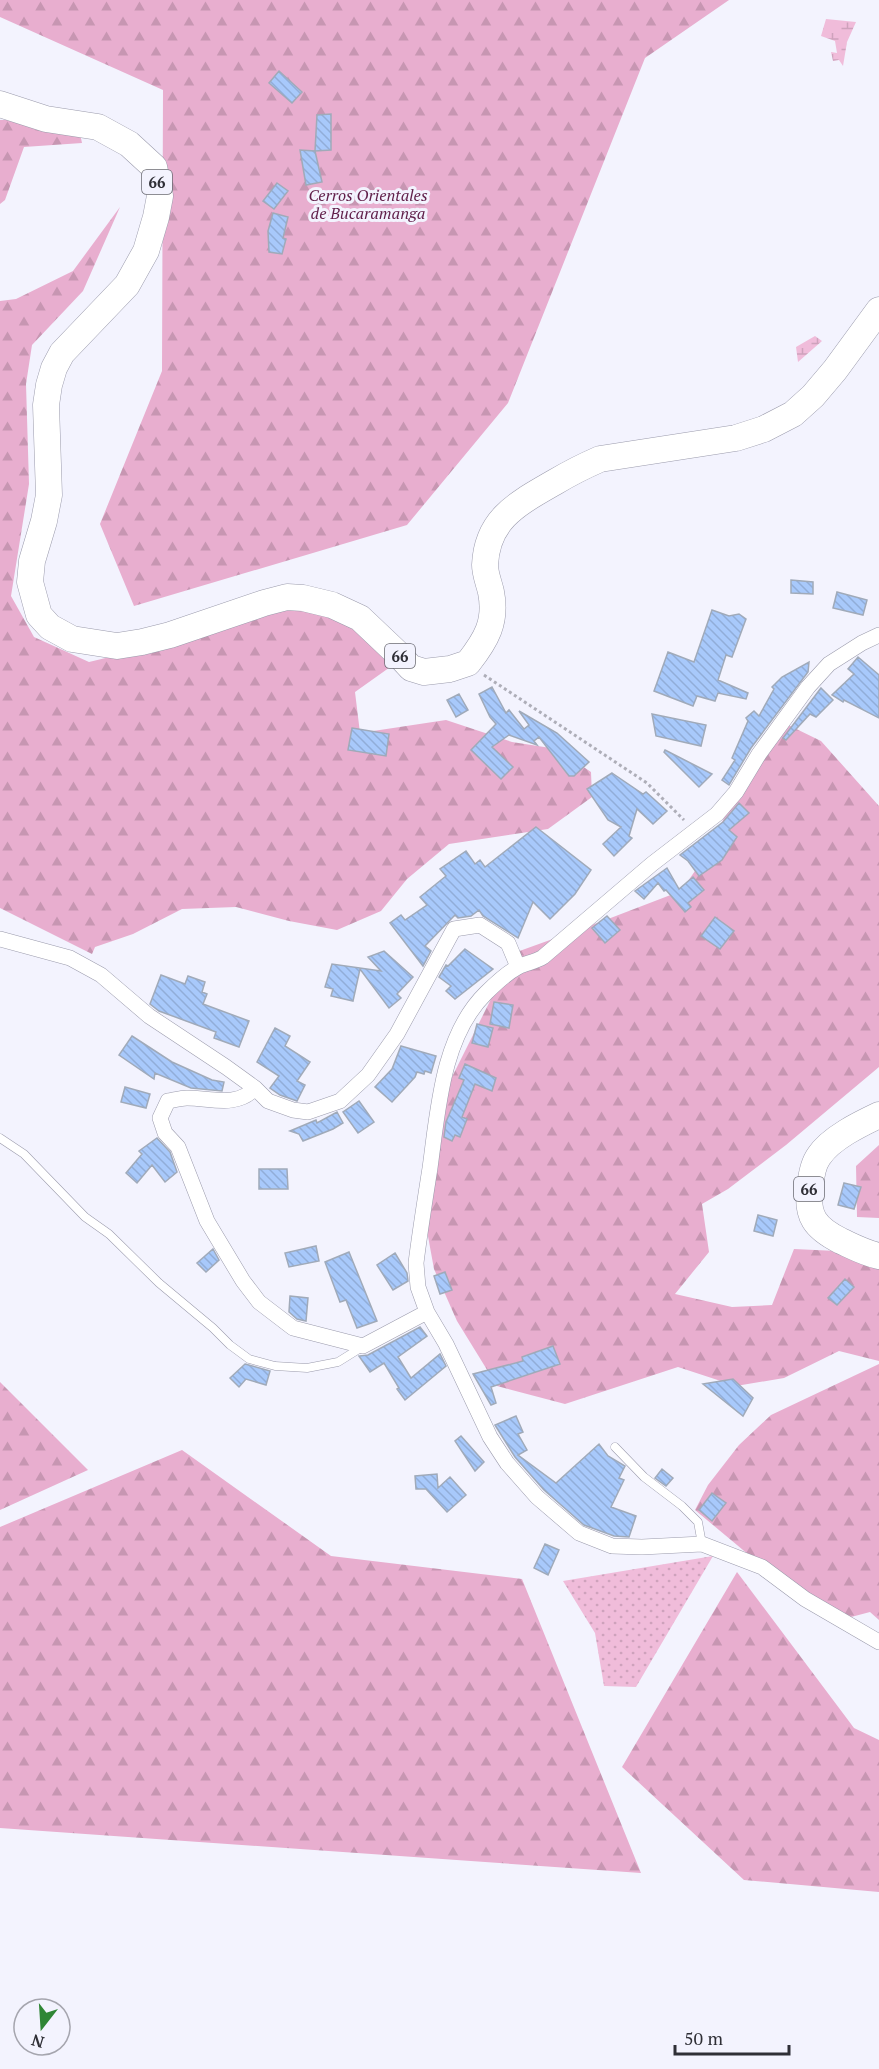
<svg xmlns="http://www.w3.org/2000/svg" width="879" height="2069" font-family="'PT Serif',serif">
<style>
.grass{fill:url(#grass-dots)}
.forest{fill:url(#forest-firs)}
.wetland{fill:url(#wetland-marsh)}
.building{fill:url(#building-back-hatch);stroke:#a0aab9;stroke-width:1.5}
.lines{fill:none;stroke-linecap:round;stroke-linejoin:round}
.service-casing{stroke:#9b9bac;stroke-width:9}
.minor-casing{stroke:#9b9bac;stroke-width:16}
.trunk-casing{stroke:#9b9bac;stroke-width:27}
.path{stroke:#aeaeb8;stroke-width:3;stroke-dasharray:3 3;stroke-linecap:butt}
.service{stroke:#fff;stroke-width:8}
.minor{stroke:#fff;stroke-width:15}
.trunk{stroke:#fff;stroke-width:26}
.labels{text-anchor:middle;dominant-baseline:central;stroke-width:6;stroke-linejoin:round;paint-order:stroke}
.shield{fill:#f3f3fe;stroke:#6a6a72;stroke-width:1.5}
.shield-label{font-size:15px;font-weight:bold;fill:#2f2f36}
.park-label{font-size:16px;font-style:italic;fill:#601e49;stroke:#f3f3fe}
</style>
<defs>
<pattern id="grass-dots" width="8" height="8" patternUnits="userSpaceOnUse" patternTransform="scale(1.5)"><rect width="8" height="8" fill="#f0bcda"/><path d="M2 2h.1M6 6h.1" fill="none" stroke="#cea2bc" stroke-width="1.8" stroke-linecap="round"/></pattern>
<pattern id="forest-firs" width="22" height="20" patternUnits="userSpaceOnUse" patternTransform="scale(1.5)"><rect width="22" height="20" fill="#e8aecf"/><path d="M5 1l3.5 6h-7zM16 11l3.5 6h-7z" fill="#c796b2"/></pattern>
<pattern id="wetland-marsh" width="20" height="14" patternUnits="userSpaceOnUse" patternTransform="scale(1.5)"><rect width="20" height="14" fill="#f0bcda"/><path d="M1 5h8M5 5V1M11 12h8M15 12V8" fill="none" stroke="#cea2bc"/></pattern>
<pattern id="building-back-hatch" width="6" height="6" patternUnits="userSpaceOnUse" patternTransform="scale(1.5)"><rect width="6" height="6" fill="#a8c9fb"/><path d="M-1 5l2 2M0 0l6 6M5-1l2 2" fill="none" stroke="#91add8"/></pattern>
</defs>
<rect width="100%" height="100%" fill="#f3f3fe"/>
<path class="grass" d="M713 1556 636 1687 604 1686 595 1633 563 1581Z"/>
<path class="forest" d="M0 0H729L645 58 508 403 407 525 134 606 100 524 162 371 163 90 0 17Z
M77 119 82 143 24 147 5 200 0 204V120Z
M120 207 83 291 32 345 26 384 29 484 11 596 34 637 89 662 118 655 284 600 339 611 393 665 355 692 360 733 446 720 512 742 557 749 591 772 592 797 548 829 449 844 407 879 381 911 337 930 289 921 236 907 182 909 133 934 95 947 92 954 0 908V301L16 299 73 271Z
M782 722 821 741 879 806V1067L786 1145 728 1189 702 1204 709 1252 675 1294 732 1307 772 1305 794 1249 879 1253V1361L839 1351 784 1378 736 1386 678 1367 565 1404 497 1386 457 1321 434 1269 421 1198 449 1083 514 953 608 919 681 891 704 858 732 802Z
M879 1145V1218L857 1217 856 1166Z
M879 1364V1620L870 1612 836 1621 803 1600 695 1510 708 1485 739 1445 771 1415Z
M0 1382 88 1470 0 1510Z
M182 1450 331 1556 522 1579 641 1873 0 1828V1527Z
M737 1572 854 1728 879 1740V1892L744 1880 622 1767Z"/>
<path class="wetland" d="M826 19 856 22 847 42 843 66 839 60 833 61 831 52 837 53 835 41 821 36Z
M815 336 822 341 798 362 796 347Z"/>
<path class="building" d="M279 71 302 92 292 103 269 83Z
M331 114V150L315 151 317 115Z
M300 150 315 151 322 182 306 185Z
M277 183 288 191 274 209 263 201Z
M273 213 288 217 283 238 286 239 282 254 269 252 268 231Z
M791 580 813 582V594L791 593Z
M837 592 867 600 863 615 833 608Z
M712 610 729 616 739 614 746 619 732 657 726 655 718 680 748 693 746 699 718 693 715 701 697 696 693 706 654 691 668 652 694 662Z
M858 657 879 675V718L844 700 843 702 832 695 854 674 848 669Z
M809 662 808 672 751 748 729 785 722 780 735 760 732 758 748 721 746 718 754 711 759 716 774 689 772 687 782 677Z
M492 687 506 713 509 710 524 729 529 725 519 711 557 733 589 762 574 776H569L539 737 534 741 537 745 509 735 492 747 513 767 501 779 471 750 496 724 490 717 479 694Z
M821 688 833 700 816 717 810 714 786 740 783 738Z
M459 694 468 710 456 717 447 700Z
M652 714 706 725 701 746 656 736Z
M352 728 389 734 386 756 348 750Z
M665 750 712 774 699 787 664 752Z
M612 773 643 794 646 792 667 811 653 824 637 809 629 836 632 838 614 856 603 844 621 827 608 820 587 789Z
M739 803 749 813 729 830 737 837 722 860 699 876 688 861 680 855 723 822Z
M536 827 591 870 575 894 550 919 533 902 518 938 483 916 479 910 471 916 458 918 455 915 425 946 431 951 423 966 390 923 401 915 405 920 427 905 420 897 446 876 440 869 466 851 475 864 480 860 485 867Z
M667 868 679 889 693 877 704 890 688 903 691 907 685 912 666 890 664 891 658 883 644 899 635 891Z
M607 916 620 930 605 943 592 928Z
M715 917 734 931 720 949 701 936Z
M465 949 493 969 455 999 446 991 451 986 439 977 446 965 448 966Z
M384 951 413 977 397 994 401 998 389 1008 360 969 353 1001 331 996 333 989 325 987 332 964 381 971 368 957Z
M161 975 185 984 188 976 205 982 202 992 207 994 203 1004 249 1021 239 1047 214 1038 216 1032 159 1011 150 1004Z
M494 1002 513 1005 509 1028 490 1024Z
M477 1024 493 1028 488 1047 472 1043Z
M275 1028 290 1036 285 1046 310 1062 297 1081 305 1085 297 1101 280 1095 270 1088 279 1076 257 1062Z
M132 1036 172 1062 212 1080 224 1082 222 1091 191 1088 155 1073 154 1079 119 1055Z
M401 1046 436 1056 431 1073 425 1071 424 1074 417 1072 415 1077 392 1102 375 1087 392 1069Z
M465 1064 496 1078 492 1091 475 1084 462 1117 467 1119 460 1137 455 1135 452 1141 444 1137 446 1122 464 1080 459 1078Z
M125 1087 150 1094 146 1108 121 1102Z
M359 1101 374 1122 358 1133 343 1112Z
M337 1112 343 1123 333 1129 303 1141 299 1134 290 1131 316 1120 317 1123Z
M157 1138 170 1152 177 1172 165 1182 152 1165 137 1183 126 1173 142 1154 139 1151Z
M259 1169H287L288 1189H259Z
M844 1183 861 1187 854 1209 838 1205Z
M758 1215 777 1220 773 1236 754 1231Z
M316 1246 319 1261 289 1267 285 1253Z
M213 1249 219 1260 206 1272 197 1263Z
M349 1252 377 1321 357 1328 346 1300 340 1302 325 1262Z
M395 1253 407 1273 408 1281 393 1290 377 1265Z
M445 1272 452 1290 440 1294 434 1276Z
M845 1279 854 1287 837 1305 828 1298Z
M290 1296 308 1298 306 1321 297 1319 289 1312Z
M420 1327 427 1336 398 1357 411 1378 440 1354 446 1366 405 1400 397 1389 399 1388 384 1363 370 1372 359 1356 368 1355Z
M553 1346 560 1364 491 1387 496 1403 491 1405 473 1374 523 1361 522 1357Z
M245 1364 270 1371 266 1385 246 1379 239 1387 230 1378Z
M733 1379 753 1398 743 1416 703 1384Z
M516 1416 523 1432 518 1434 527 1450 518 1455 556 1483 599 1444 608 1456 625 1466 619 1478 624 1480 611 1507 636 1516 629 1537 614 1536 584 1525 544 1490 515 1457 495 1425Z
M461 1436 484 1462 475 1471 455 1441Z
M662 1469 673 1478 666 1486 655 1478Z
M437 1474 438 1488 450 1477 466 1495 447 1512 426 1489H416L415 1476Z
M712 1493 726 1503 712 1521 699 1510Z
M545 1544 559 1550 548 1575 534 1568Z"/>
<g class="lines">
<g class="service-casing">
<path id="service" d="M0 1138 24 1154 85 1217 109 1234 159 1283 213 1328 230 1345 249 1359 275 1366 307 1368 338 1362 362 1347
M615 1447 644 1477 682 1506 698 1522 702 1544"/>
</g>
<g class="minor-casing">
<path id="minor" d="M879 635 862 643 829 664 808 687 759 754 736 792 717 814 652 864 543 957C535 962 526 963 518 967 507 973 495 984 486 993 442 1036 438 1110 430 1168 425 1200 420 1231 416 1263L418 1287 427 1312 446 1344 490 1437 507 1463 537 1497 579 1533 612 1546 642 1547 702 1544 762 1567 805 1599 879 1642
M0 939 70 958 101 975 149 1016 226 1067 255 1088 268 1101 293 1110 308 1112 340 1101 368 1075 397 1034 454 929 480 925 508 943 518 967
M255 1088C237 1108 211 1098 187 1098 181 1098 174 1100 168 1101L160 1118 165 1133 178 1147 207 1221 243 1281 259 1302 293 1328 363 1346 427 1312"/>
</g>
<g class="trunk-casing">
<path id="trunk" d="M0 104 46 119 98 127 129 144 154 167 160 196 156 217 146 251 127 285 62 353 54 368 49 385 46 405 49 495 44 521 32 561 30 582 39 615 50 627 72 639 117 646 142 642 170 635 264 603 287 597 303 598 332 605 360 618 398 654 411 668 424 672 450 669 468 663C486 640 497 622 491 592 489 583 485 574 485 565 487 518 519 503 555 482 570 473 584 466 600 459L736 438 764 429 793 414 813 396 835 370 879 310
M879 1115C860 1124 831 1138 819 1156 813 1164 811 1177 810 1187 806 1216 815 1228 841 1241 854 1247 865 1253 879 1256"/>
</g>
<path class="path" d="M484 675 647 783 684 820"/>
<use href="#service" class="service"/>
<use href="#minor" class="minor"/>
<use href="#trunk" class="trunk"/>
</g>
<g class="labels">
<g class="shield">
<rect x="142" y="170" width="30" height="24" rx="4.5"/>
<rect x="385" y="644" width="30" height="24" rx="4.5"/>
<rect x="794" y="1177" width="30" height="24" rx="4.5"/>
</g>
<g class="shield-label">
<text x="157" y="182">66</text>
<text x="400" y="656">66</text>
<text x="809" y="1189">66</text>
</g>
<g class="park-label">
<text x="368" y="195">Cerros Orientales<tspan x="368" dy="18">de Bucaramanga</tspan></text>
</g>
</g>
<g transform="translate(42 2027) rotate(197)"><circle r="28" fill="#f3f3fe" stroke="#a5a5ae" stroke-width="1.5"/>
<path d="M0-4.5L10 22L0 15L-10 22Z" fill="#2f8635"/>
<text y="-9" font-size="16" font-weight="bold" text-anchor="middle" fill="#2f2f36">N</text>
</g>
<path d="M675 2045v9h114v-9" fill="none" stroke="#2f2f36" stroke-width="3"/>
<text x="684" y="2045" font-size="18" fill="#2f2f36" stroke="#f3f3fe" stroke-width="4.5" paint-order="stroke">50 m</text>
</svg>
